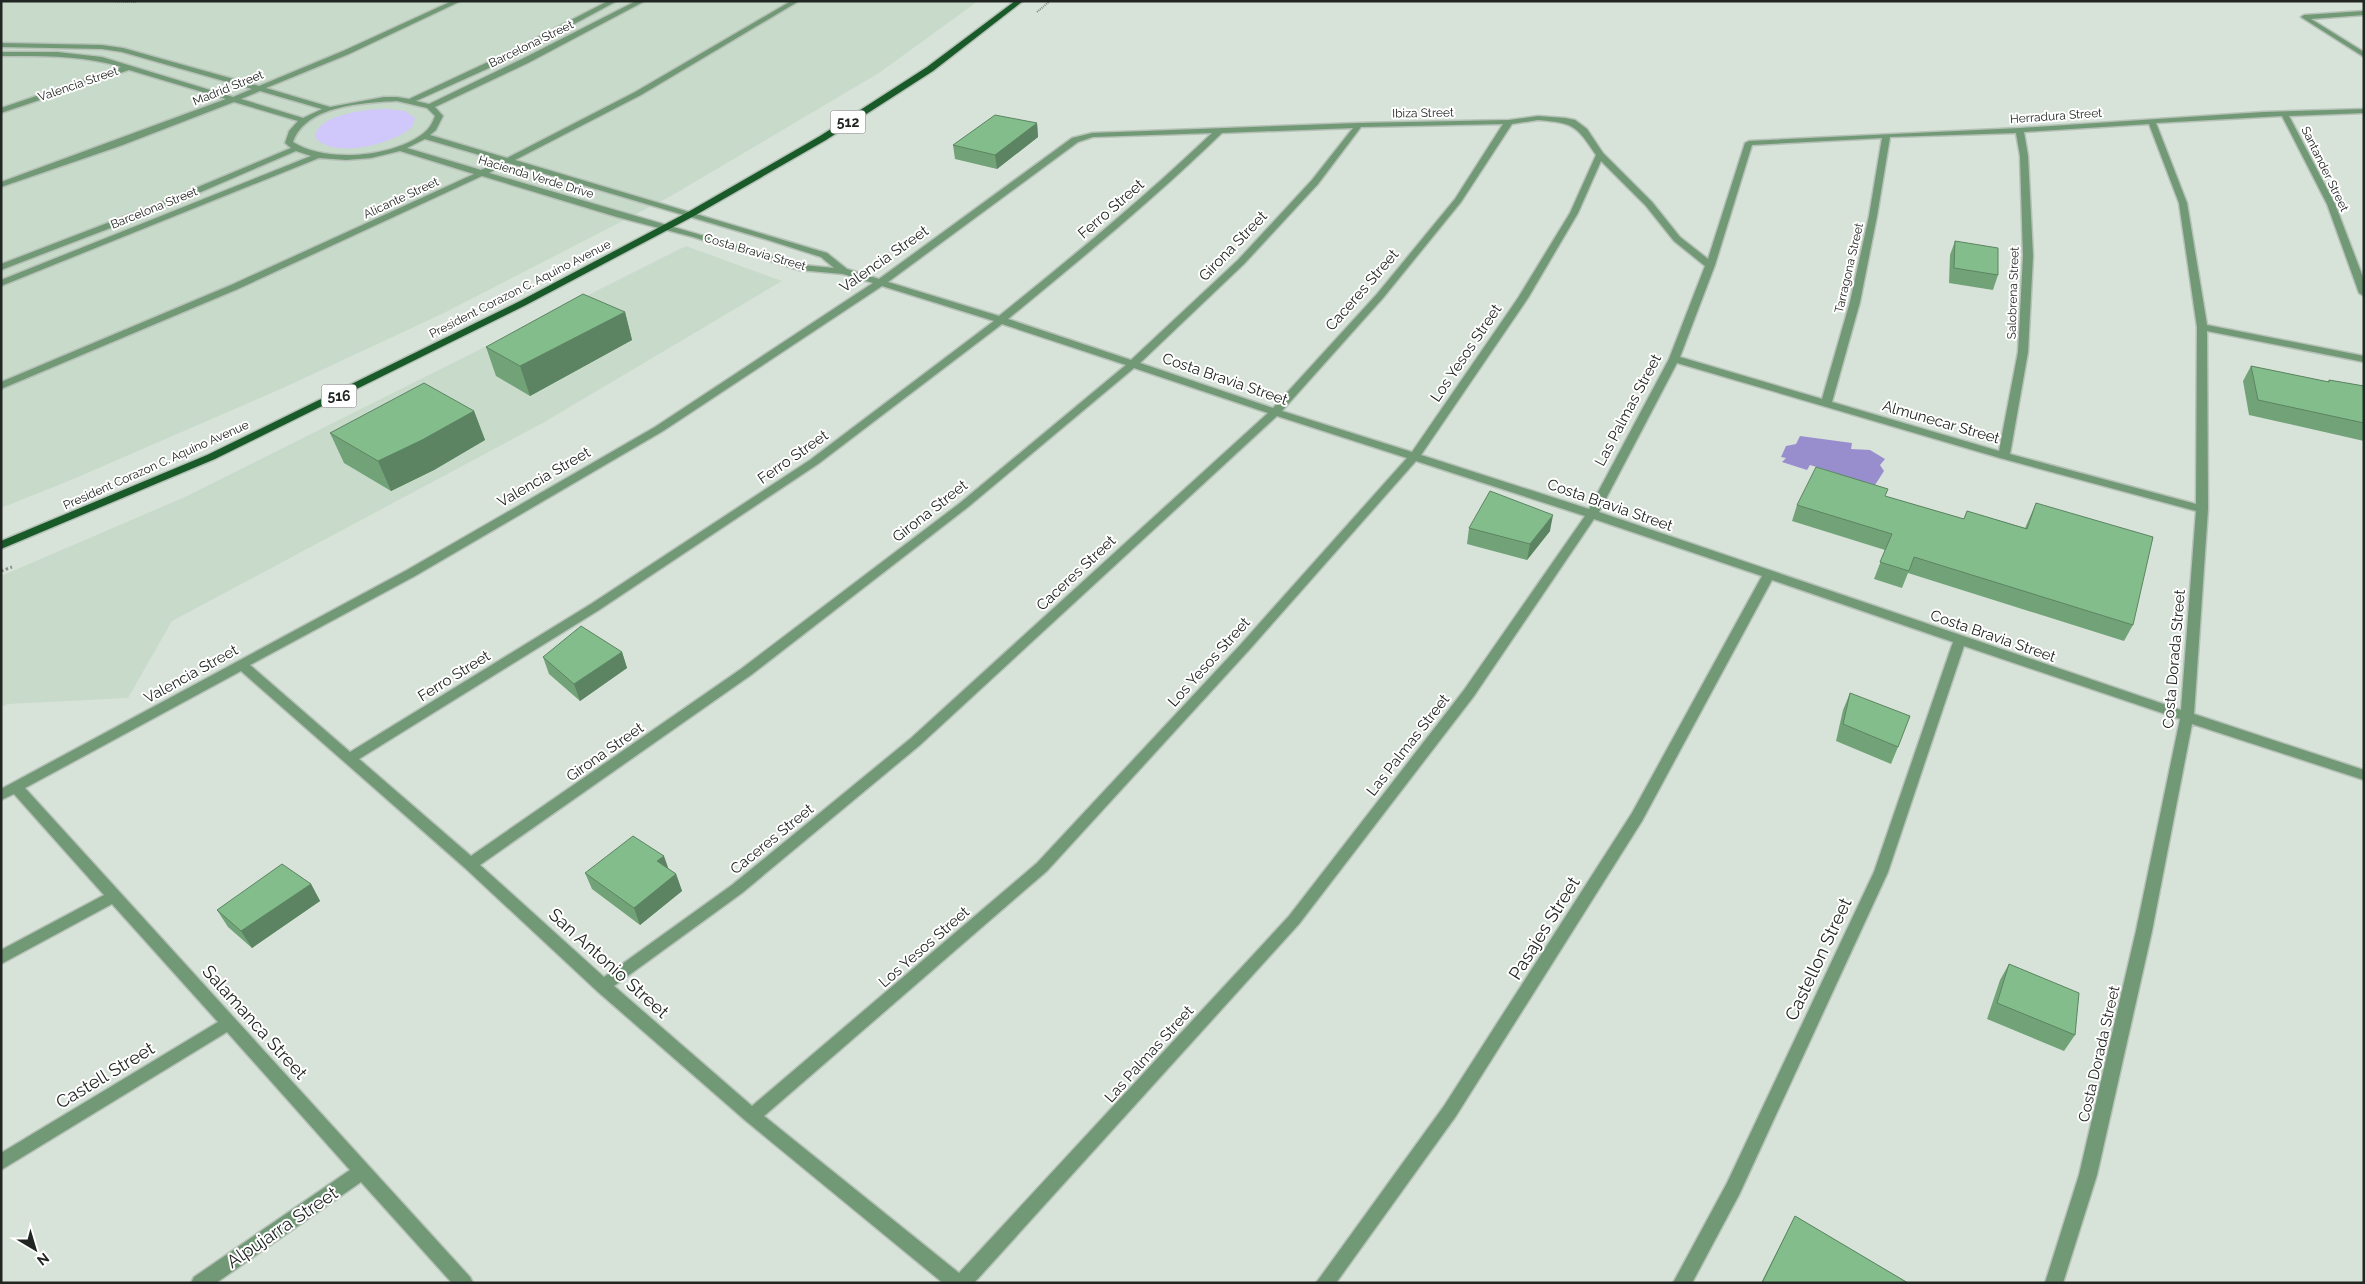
<svg xmlns="http://www.w3.org/2000/svg" width="2365" height="1284" font-family="Raleway,sans-serif">
<style>
.built{fill:#c8daca}
.green{fill:#d0c7fb}
.water{fill:#998ecd}
.lines{fill:none;stroke-linecap:round;stroke-linejoin:round}
.minor-casing{stroke:#b6c1b7;stroke-width:3}
.major-casing{stroke:#b6c1b7;stroke-width:3}
.path-far1{stroke:#878f87;stroke-width:2;stroke-dasharray:1 1;stroke-linecap:butt}
.path{stroke:#878f87;stroke-width:3;stroke-dasharray:2.5 2.5;stroke-linecap:butt}
.minor{fill:#719976;fill-rule:evenodd}
.major{fill:#185a28;fill-rule:evenodd}
.wall{fill:#72a378}
.shaded-wall{fill:#5c8462}
.building{fill:#84bd8c;stroke:#5c8462}
.labels{text-anchor:middle;dominant-baseline:central;stroke-width:4;stroke-linejoin:round;paint-order:stroke}
.far-street-label{font-size:12px;fill:#222622;stroke:#fff}
.shield{fill:#fff;stroke:#646764;stroke-width:1}
.shield-label{font-size:14px;font-weight:bold;fill:#222622}
.street-label{font-size:15px;fill:#222622;stroke:#fff}
.near-street-label{font-size:18px;fill:#222622;stroke:#fff}
</style>
<rect width="100%" height="100%" fill="#d7e3d8"/>
<path class="built" d="M1 1H978L879 73 671 196 444 313 283 388 71 480 1 508Z
M686 246 782 281 541 424 172 621 128 698 8 704 1 707V576L185 497Z"/>
<path class="green" d="M386 109 405 111 415 118 412 127C394 144 332 160 315 137 317 114 368 109 386 109Z"/>
<path class="water" d="M1800 436 1852 443 1851 449 1870 450 1885 459 1880 465 1884 471 1875 485 1866 482 1864 488 1836 473 1810 465 1807 470 1782 462 1786 458 1781 457 1786 446 1796 444Z"/>
<g class="lines">
<g class="minor-casing">
<path id="minor" d="M452 1H461L349 54 266 88 330 107 384 97H397L409 99 503 55 608 1H617L509 59 416 101 429 104 522 59 636 1H645L528 63 435 107 443 116 436 130 430 135 507 158 635 92 791 1H799L641 95 515 160 827 253 847 269 879 279 1072 138 1092 133 1359 123 1509 120 1538 116 1565 118 1575 120 1587 129 1603 153 1652 202 1680 237 1708 259 1745 143 1749 141 2020 128 2264 112 2364 109V113L2289 116 2335 204 2364 280V296L2359 293 2327 204 2282 116 2156 123 2187 203 2207 325 2364 356V362L2207 331 2208 509 2194 714 2364 770V780L2192 724 2152 931 2097 1175 2063 1283H2045L2079 1175 2136 931 2180 719 1964 646 1888 872 1739 1195 1692 1283H1673L1727 1183 1874 872 1953 642 1772 580 1642 821 1456 1116 1336 1283H1316L1444 1106 1632 813 1762 576 1594 519 1474 696 1299 924 974 1283H943L746 1121 597 991 465 868 241 671 25 788 470 1277 473 1283H452L361 1182 216 1283H191L194 1277 350 1170 227 1032 1 1170V1153L218 1022 112 904 1 964V950L104 895 14 794 1 800V789L407 570 655 427 873 283 843 274 799 270 693 237 617 217 482 176 238 289 1 389V382L231 285 474 174 400 151 371 158 346 160 319 158 1 286V280L311 156 296 151 173 204 1 270V264L167 200 291 148 285 143 289 131 298 121 234 102 120 146 1 187V182L226 99 129 70 1 113V108L121 67C82 55 42 56 1 56V52H57L102 57 233 97 252 89 122 52 102 49 1 47V43L102 45 123 48 259 86 343 51ZM260 91 322 109 303 118 241 99ZM397 101 427 108 435 116C433 121 431 126 427 130 399 157 326 164 293 142 306 105 363 103 397 101ZM1538 120C1574 123 1576 125 1596 155L1570 213 1518 298 1412 452 1282 411 1383 298 1461 202 1512 124ZM1503 124 1455 199 1377 294 1273 408 1140 363 1244 264 1318 184 1361 127ZM2149 124 2179 203 2197 327 2196 504 2010 454 2028 352 2033 256 2028 156 2024 132ZM1353 128 1312 180 1238 260 1131 360 1008 319C1081 259 1154 199 1222 133ZM1212 133C1144 198 1072 257 999 316L888 282 1078 142 1093 137ZM2016 133 2020 156 2023 256 2018 352 1999 451 1832 402 1860 302 1877 216 1890 137ZM1882 138 1869 216 1850 302 1822 399 1680 357 1715 265 1752 145ZM425 139 500 161 481 170 407 148ZM1601 161 1646 206 1674 241 1705 266 1669 359 1589 509 1421 455 1528 298 1578 213ZM508 163 768 240 821 257 834 268 803 265 489 173ZM882 286 994 321 810 460 591 604 350 752 250 665 415 576 663 431ZM1002 324 1126 365 960 503 741 669 471 856 359 759 599 610 818 464ZM1677 363 2000 458 2196 511 2181 710 1599 512ZM1134 368 1268 413 910 739 732 885 604 977 480 865 751 675 968 507ZM1277 416 1407 458 1242 643 1037 863 752 1106 614 986 742 893 920 745ZM1416 461 1585 516 1464 690 1289 916 959 1273 764 1116 1047 871 1250 649Z
M2364 11V15L2311 19 2364 52V57L2301 17 2304 15Z"/>
</g>
<g class="major-casing">
<path id="major" d="M1015 1H1023L933 71 826 140 694 216 526 305 215 459 1 549V541L207 455 520 301 688 212 820 136 927 67Z"/>
</g>
<path class="path-far1" d="M99 1 137 2
M1037 12 1050 1"/>
<path class="path" d="M1 571 12 567"/>
<use href="#minor" class="minor"/>
<use href="#major" class="major"/>
</g>
<path class="wall" d="M1037 123 1038 137 997 169 955 159 953 145Z
M1955 241 1998 275 1993 290 1949 283 1950 255Z
M625 312 632 340 530 396 496 376 486 347Z
M2251 366 2328 382 2329 380 2364 386V441L2249 415 2243 381Z
M474 411 485 440 434 470 391 491 344 463 330 433Z
M1885 496 1964 519 1967 511 2025 528 2029 519 2036 503 2133 625 2124 641 1908 573 1902 588 1874 579 1885 550 1792 521 1797 505Z
M1469 528 1550 531 1527 560 1467 544Z
M622 652 627 668 580 701 549 674 543 657Z
M1850 693 1898 747 1891 764 1836 741 1843 710Z
M669 869 676 874 682 891 640 925 592 889 585 873Z
M311 884 320 901 252 948 228 927 217 910Z
M2009 964 2075 1035 2064 1051 1987 1019 2000 980Z
M1795 1216 1908 1283H1761Z"/>
<path class="shaded-wall" d="M1037 123 1038 137 997 169 995 155Z
M625 312 632 340 530 396 520 366Z
M474 411 485 440 434 470 391 491 378 461Z
M1553 515 1550 531 1527 560 1530 544Z
M622 652 627 668 580 701 574 684Z
M664 856 670 873 657 861Z
M676 874 682 891 640 925 634 908Z
M311 884 320 901 252 948 241 931Z"/>
<path class="building" d="M995 115 1037 123 995 155 953 145Z
M1955 241 1998 248V275L1954 268Z
M583 294 625 312 520 366 486 347Z
M2251 366 2329 382V380L2364 386V423L2258 400Z
M424 383 474 411 422 440 378 461 330 433Z
M1816 467 1888 489 1885 496 1964 519 1967 511 2027 529 2036 503 2153 537 2133 625 1914 557 1909 571 1880 562 1892 534 1797 505Z
M1490 491 1553 515 1530 544 1469 528Z
M581 626 622 652 574 684 543 657Z
M1850 693 1910 716 1898 747 1843 724Z
M633 836 664 856 657 861 676 874 634 908 585 873Z
M282 864 311 884 241 931 217 910Z
M2009 964 2079 993 2075 1035 1997 1003Z
M1795 1216 1908 1283H1762Z"/>
<g class="labels">
<g class="far-street-label">
<text transform="translate(531 44) rotate(-26)">Barcelona Street</text>
<text transform="translate(78 84) rotate(-19)">Valencia Street</text>
<text transform="translate(228 88) rotate(-22)">Madrid Street</text>
<text transform="translate(1423 113) rotate(-1)">Ibiza Street</text>
<text transform="translate(2056 116) rotate(-4)">Herradura Street</text>
<text transform="translate(2325 169) rotate(64)">Santander Street</text>
<text transform="translate(536 177) rotate(17)">Hacienda Verde Drive</text>
<text transform="translate(401 198) rotate(-25)">Alicante Street</text>
<text transform="translate(154 208) rotate(-22)">Barcelona Street</text>
<text transform="translate(755 252) rotate(16)">Costa Bravia Street</text>
<text transform="translate(1849 268) rotate(-77)">Tarragona Street</text>
<text transform="translate(520 289) rotate(-27)">President Corazon C. Aquino Avenue</text>
<text transform="translate(2013 293) rotate(-88)">Salobrena Street</text>
<text transform="translate(156 465) rotate(-24)">President Corazon C. Aquino Avenue</text>
</g>
<g class="shield">
<rect x="830.5" y="110.5" width="35" height="23" rx="4"/>
<rect x="321.5" y="384.5" width="35" height="23" rx="4"/>
</g>
<g class="shield-label">
<text x="848" y="122">512</text>
<text x="339" y="396">516</text>
</g>
<g class="street-label">
<text transform="translate(1111 209) rotate(-41)">Ferro Street</text>
<text transform="translate(1233 246) rotate(-46)">Girona Street</text>
<text transform="translate(884 259) rotate(-35)">Valencia Street</text>
<text transform="translate(1362 290) rotate(-49)">Caceres Street</text>
<text transform="translate(1466 353) rotate(-56)">Los Yesos Street</text>
<text transform="translate(1225 379) rotate(19)">Costa Bravia Street</text>
<text transform="translate(1628 410) rotate(-62)">Las Palmas Street</text>
<text transform="translate(1941 422) rotate(16)">Almunecar Street</text>
<text transform="translate(793 457) rotate(-35)">Ferro Street</text>
<text transform="translate(544 477) rotate(-30)">Valencia Street</text>
<text transform="translate(1610 505) rotate(19)">Costa Bravia Street</text>
<text transform="translate(930 511) rotate(-38)">Girona Street</text>
<text transform="translate(1076 573) rotate(-43)">Caceres Street</text>
<text transform="translate(1993 636) rotate(19)">Costa Bravia Street</text>
<text transform="translate(2174 659) rotate(-85)">Costa Dorada Street</text>
<text transform="translate(1209 662) rotate(-48)">Los Yesos Street</text>
<text transform="translate(191 674) rotate(-29)">Valencia Street</text>
<text transform="translate(454 676) rotate(-32)">Ferro Street</text>
<text transform="translate(1408 745) rotate(-52)">Las Palmas Street</text>
<text transform="translate(605 752) rotate(-35)">Girona Street</text>
<text transform="translate(772 839) rotate(-39)">Caceres Street</text>
<text transform="translate(924 947) rotate(-41)">Los Yesos Street</text>
<text transform="translate(1149 1054) rotate(-48)">Las Palmas Street</text>
<text transform="translate(2099 1054) rotate(-77)">Costa Dorada Street</text>
</g>
<g class="near-street-label">
<text transform="translate(1544 928) rotate(-58)">Pasajes Street</text>
<text transform="translate(1818 959) rotate(-65)">Castellon Street</text>
<text transform="translate(609 963) rotate(42)">San Antonio Street</text>
<text transform="translate(255 1022) rotate(48)">Salamanca Street</text>
<text transform="translate(105 1075) rotate(-31)">Castell Street</text>
<text transform="translate(282 1227) rotate(-34)">Alpujarra Street</text>
</g>
</g>
<rect width="2365" height="1284" fill="none" stroke="#222622" stroke-width="5"/>
<g transform="translate(35 1249) rotate(142)" stroke="#ffffff" stroke-width="4" paint-order="stroke">
<path d="M0-4L9 19L0 12L-9 19Z" fill="#222622"/>
<text y="-8" font-size="14" font-weight="bold" text-anchor="middle" fill="#222622">N</text>
</g>
</svg>
